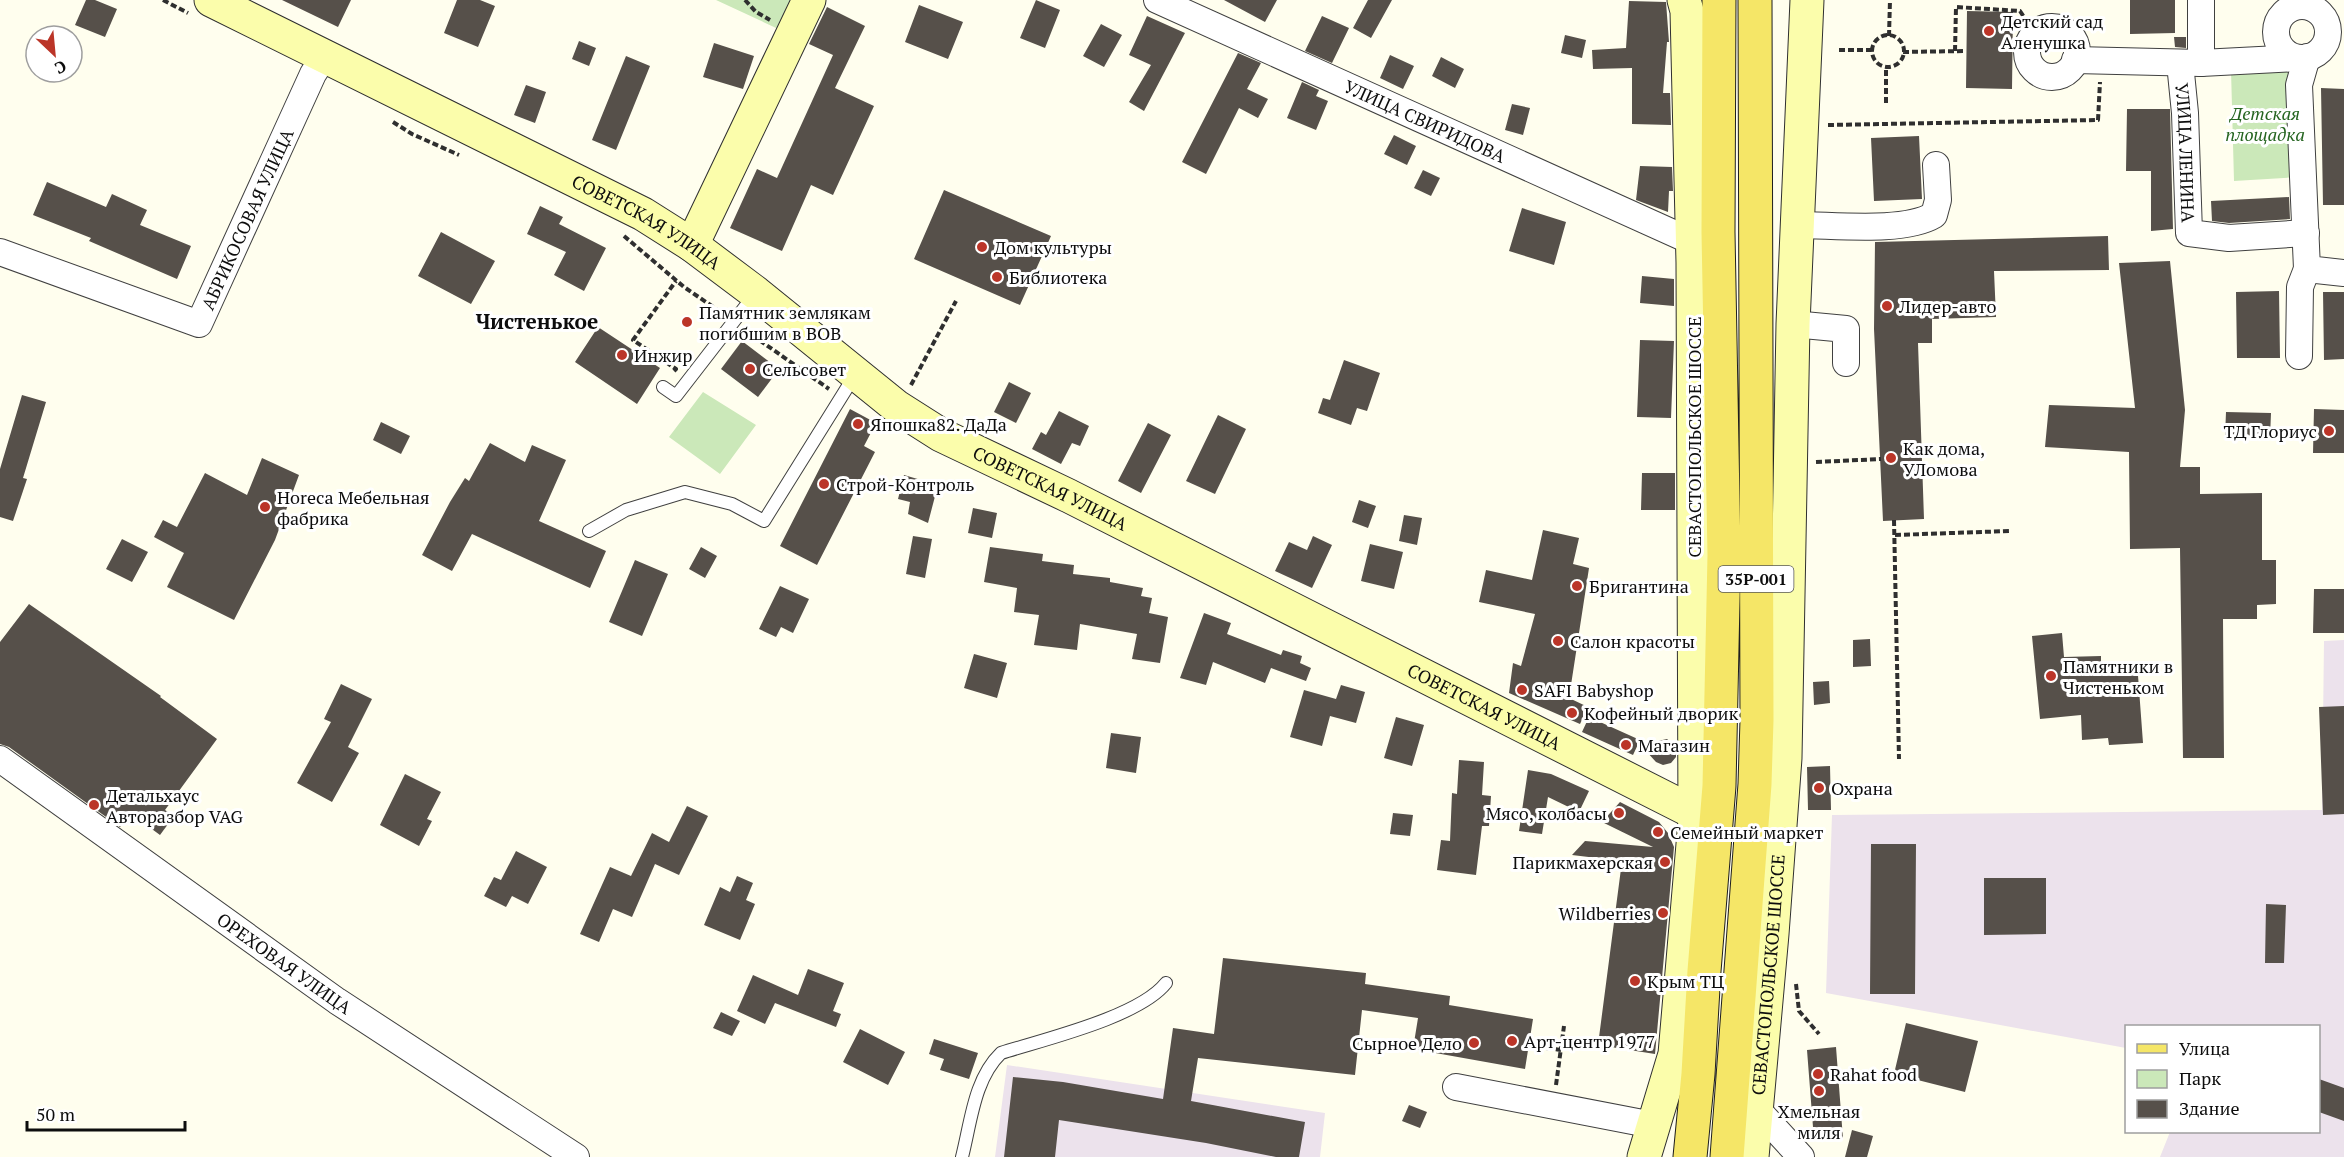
<svg xmlns="http://www.w3.org/2000/svg" width="2344" height="1157" font-family="'PT Serif',serif">
<style>
.industrial{fill:#ece2ec}
.green{fill:#cbe8b9}
.building{fill:#56504a}
.lines{fill:none;stroke-linecap:round;stroke-linejoin:round}
.lane-casing{stroke:#404040;stroke-width:14}
.street-casing{stroke:#404040;stroke-width:28}
.secondary-casing{stroke:#2f2f2f;stroke-width:35}
.primary-casing{stroke:#1e1e1e;stroke-width:35}
.path{stroke:#2f2f2f;stroke-width:4;stroke-dasharray:6 3;stroke-linecap:butt}
.lane{stroke:#fff;stroke-width:12}
.street{stroke:#fff;stroke-width:26}
.secondary{stroke:#fbfdab;stroke-width:33}
.primary{stroke:#f5e667;stroke-width:33}
.poi-dot{fill:#bb3528;stroke:#fff;stroke-width:2}
.labels{text-anchor:middle;dominant-baseline:central;stroke-width:6;stroke-linejoin:round;paint-order:stroke}
.shield{fill:#fff;stroke:#565656;stroke-width:1.5}
.shield-label{font-size:16px;font-weight:bold;fill:#0d0d0d}
.poi-label{font-size:18px;fill:#0d0d0d;stroke:#fff;text-anchor:start}
.park-label{font-size:18px;font-style:italic;fill:#24641f;stroke:#fff}
.street-label{font-size:18px;fill:#0d0d0d;stroke:#fff}
.quarter-label{font-size:21px;font-weight:bold;fill:#0d0d0d;stroke:#fff}
</style>
<rect width="100%" height="100%" fill="#fffeee"/>
<path class="industrial" d="M2344 640V1157H2160L2170 1132H2318V1026H2126V1048L1826 993 1832 815 2322 810 2324 641Z
M1007 1065 1325 1113 1320 1157H995Z"/>
<path class="green" d="M716 0H804L787 33Z
M2294 66 2299 177 2234 181 2231 70Z
M703 392 756 425 720 474 669 437Z"/>
<path class="building" d="M86 0H95L117 9 105 37 75 25Z
M282 0H351L338 27Z
M457 0H480L495 6 478 47 444 33Z
M1036 0 1060 10 1045 48 1020 38Z
M1224 0H1277L1265 22Z
M1368 0H1392L1371 38 1353 28Z
M2130 0H2175V33L2130 34Z
M1629 1 1666 2 1669 42H1667L1663 93H1670L1671 125 1632 124V68L1593 69 1592 50 1626 48Z
M919 5 963 22 948 59 905 42Z
M827 7 865 26 835 88 874 106 833 195 811 185 782 251 730 228 757 169 777 178 833 55 809 44Z
M1967 11 2013 12 2012 89 1966 88Z
M1147 16 1185 33 1144 111 1129 102 1151 65 1129 55Z
M1322 16 1349 28 1332 63 1305 51Z
M1101 24 1122 35 1104 67 1083 56Z
M1565 35 1586 40 1582 58 1561 53Z
M2174 37H2186V48L2175 47Z
M579 41 596 48 589 66 572 59Z
M714 43 754 56 743 89 703 77Z
M1238 53 1261 63 1247 89 1268 99 1258 118 1239 108 1206 174 1182 162Z
M1390 55 1414 66 1403 89 1380 78Z
M626 56 650 66 616 150 592 140Z
M1441 57 1464 69 1455 88 1432 76Z
M1302 82 1319 90 1316 96 1328 101 1316 130 1287 118Z
M526 85 546 92 535 123 514 115Z
M2321 88 2344 89V205H2323Z
M1512 104 1530 108 1523 135 1505 130Z
M2127 109H2170L2173 229 2151 231V171H2126Z
M1394 135 1416 146 1407 165 1384 154Z
M1919 136 1922 199 1874 201 1871 138Z
M1640 166 1672 167 1673 191H1669L1668 212 1636 200Z
M1423 170 1440 178 1431 196 1414 188Z
M47 182 106 207 112 194 147 210 140 225 191 246 177 279 89 241 91 238 33 215Z
M944 190 1051 236 1020 305 914 259Z
M2289 197 2290 219 2229 223 2212 221 2211 201Z
M540 206 563 217 559 224 606 248 584 291 554 275 566 252 527 234Z
M1522 208 1566 222 1554 265 1509 251Z
M441 232 495 261 471 304 418 276Z
M2108 236 2109 270 1994 271 1996 317 1932 319V343H1918L1924 519 1883 521 1874 329 1875 242Z
M2170 261 2185 410 2180 467H2200V494L2262 493V560H2276V604L2257 605V619H2223L2224 758H2183L2180 548 2130 549 2129 452 2045 447 2049 405 2135 408 2119 263Z
M1642 276 1674 279V306L1640 303Z
M2279 291 2280 358H2237L2236 292Z
M2323 292H2344V359L2324 360Z
M598 327 660 368 637 404 575 362Z
M1640 340 1674 341 1671 418 1637 417Z
M742 341 779 369 758 397 721 369Z
M1344 360 1380 373 1367 411 1357 408 1351 425 1318 413 1323 398 1330 400Z
M1009 382 1031 393 1016 423 994 412Z
M22 395 46 402 23 478 27 479 13 521 0 517V469Z
M850 409 876 423 864 446 875 452 817 565 780 546Z
M2314 409 2344 410V453H2313Z
M1059 411 1089 426 1080 446 1072 443 1061 464 1032 449 1041 432 1046 435Z
M2226 412 2271 413 2270 438 2225 437Z
M1218 415 1246 429 1215 494 1186 481Z
M381 422 410 436 401 454 373 440Z
M1148 423 1171 435 1141 493 1118 481Z
M490 443 525 462 532 445 566 460 539 521 606 551 590 588 472 534 452 571 422 555 450 502 465 478 469 481Z
M262 458 299 475 275 540 234 620 167 587 184 553 154 537 163 520 177 527 205 473 247 495Z
M1642 473H1675V510H1641Z
M904 475 938 485 928 523 908 514 910 502 898 499Z
M1359 500 1376 506 1368 528 1352 522Z
M973 508 997 513 992 538 968 533Z
M1404 515 1422 518 1417 545 1399 541Z
M1543 530 1579 538 1573 564 1589 568 1569 698 1588 707 1580 724 1509 693 1513 663 1521 666 1535 614 1479 602 1486 570 1532 580Z
M913 536 932 539 925 578 906 574Z
M1313 536 1332 545 1312 588 1275 571 1289 542 1307 550Z
M122 539 148 552 132 582 106 569Z
M1370 544 1403 552 1394 589 1361 581Z
M701 547 717 556 705 578 689 569Z
M990 547 1043 554 1042 561 1074 565 1073 574 1110 578V582L1143 588 1141 596 1152 598 1149 613 1168 617 1160 663 1132 659 1137 634 1080 624 1077 650 1034 645 1039 615 1014 612 1017 588 984 582Z
M635 560 668 574 642 636 609 622Z
M780 586 809 599 793 633 781 627 776 637 759 629Z
M2314 589H2344V633H2313Z
M29 604 161 696 160 697 217 739 165 810 174 816 160 835 130 813 120 827 9 747 0 744V642Z
M1204 613 1231 623 1227 634 1281 655 1283 650 1302 656 1300 663 1311 668 1306 681 1271 668 1265 683 1213 662 1206 685 1180 678Z
M2062 633 2064 657 2101 656V665L2137 662 2143 743 2109 745 2108 738 2082 740 2081 715 2040 719 2032 636Z
M1870 639 1871 666 1853 667V640Z
M974 654 1007 663 997 698 964 688Z
M1829 681 1830 703 1814 705 1813 682Z
M341 684 372 699 348 747 359 753 332 802 297 783 331 722 324 719Z
M1341 685 1365 692 1356 723 1330 716 1322 746 1290 737 1304 690 1336 699Z
M2344 706V814L2323 815 2319 707Z
M1396 717 1424 725 1412 766 1384 758Z
M1589 717 1640 740 1633 755 1582 732Z
M1111 733 1141 737 1136 773 1106 768Z
M1667 739 1676 747V757L1671 763 1663 765 1656 762 1646 751 1658 741Z
M1459 760 1484 762 1482 795 1491 796 1489 826H1482L1476 875 1437 870 1441 840 1450 841 1452 793 1457 794Z
M1830 766 1831 810H1808L1807 767Z
M1528 770 1551 774 1589 791 1579 812 1548 797 1542 834 1519 831Z
M405 774 441 792 427 819 432 821 419 846 380 825Z
M1620 802 1659 822 1668 833 1674 847 1655 1054 1598 1045 1622 861 1572 855 1585 841 1653 847 1602 822Z
M687 806 708 816 679 875 655 864 632 917 613 909 599 942 580 934 610 867 631 876 652 833 669 842Z
M1393 813 1413 815 1410 836 1390 834Z
M1871 844H1916L1915 994H1870Z
M516 851 547 867 528 904 512 896 506 907 484 896 494 877 501 880Z
M737 876 753 883 746 900 755 904 740 940 704 925 720 887 730 892Z
M1984 878H2046V934L1984 935Z
M2266 904 2286 905 2284 963H2265Z
M1223 958 1366 973 1365 984 1450 996 1449 1005 1533 1019 1525 1069 1413 1049 1418 1018 1362 1010 1355 1075 1198 1058 1191 1101 1305 1122 1299 1157H1276L1206 1143 1059 1120 1055 1157H1004L1013 1077 1063 1082 1163 1099 1173 1028 1214 1034Z
M808 969 844 983 833 1011 841 1014 836 1027 775 1003 765 1024 737 1011 753 975 798 995Z
M721 1012 740 1021 732 1036 713 1028Z
M1906 1023 1978 1041 1965 1092 1894 1074Z
M860 1029 905 1052 888 1085 843 1062Z
M934 1039 978 1053 969 1079 940 1070 944 1059 929 1054Z
M1836 1047 1843 1139 1814 1140 1807 1050Z
M2319 1079 2344 1088V1121L2319 1112Z
M1409 1105 1427 1112 1420 1128 1402 1121Z
M1852 1130 1873 1136 1867 1157H1845Z"/>
<g class="lines">
<g class="lane-casing">
<path id="lane" d="M663 387 676 396 755 294
M589 531 626 510 685 492 732 504 764 521 855 375
M962 1157C971 1122 974 1079 1001 1053 1045 1039 1139 1017 1166 983"/>
</g>
<g class="street-casing">
<g id="street">
<path id="s1" d="M1157 0 1693 242"/>
<circle cx="2302" cy="32" r="26"/>
<circle cx="2052" cy="52" r="25"/>
<path d="M2307 57 2299 85 2307 269 2344 273"/>
<path d="M2075 60 2201 63 2298 58"/>
<path id="s2" d="M2180 63 2185 113 2189 233 2229 238 2306 233"/>
<path d="M2201 63V0"/>
<path d="M1798 225C1835 225 1904 233 1934 215L1938 200 1936 165"/>
<path id="s3" d="M0 252 199 324 313 74 325 55"/>
<path d="M1793 324 1846 329V363"/>
<path d="M2299 356 2300 287 2307 269"/>
<path id="s4" d="M0 759 337 1001 576 1157"/>
<path d="M1456 1087 1653 1125"/>
<path d="M1756 1108 1801 1157"/>
</g>
</g>
<g class="secondary-casing">
<g id="secondary">
<path id="s5" d="M211 0 643 214 692 245 756 293 897 407 941 435 1069 496 1695 813"/>
<path d="M692 245 809 0"/>
<path d="M1644 1157 1675 1054 1695 821 1693 263 1687 11 1684 0"/>
<path id="s6" d="M1752 1157 1772 934 1785 758 1793 324 1807 0"/>
</g>
</g>
<g class="primary-casing">
<path id="primary" d="M1690 1157 1698 1074 1704 971 1719 786 1724 555 1718 232 1719 0
M1727 1157 1755 784 1757 720 1755 0"/>
</g>
<path class="path" d="M163 0 188 13
M745 0 756 12 770 20
M1872 51a16 16 0 1 1 32 0a16 16 0 1 1-32 0Z
M1889 36 1890 0
M1839 50H1872
M1955 51 1956 7 2020 11 2035 34
M1903 52 1966 51
M1886 103V67
M393 122 412 134 459 155
M1828 125 2098 120 2100 82
M624 236 684 287 722 313
M745 330 829 389
M674 371 676 369 633 340 676 281
M911 385 956 301
M1816 462 1881 459
M1894 520 1899 759
M1895 535 2010 531
M1796 984 1799 1011 1819 1034
M1529 1046 1561 1050
M1556 1085 1564 1026"/>
<use href="#lane" class="lane"/>
<use href="#street" class="street"/>
<use href="#secondary" class="secondary"/>
<use href="#primary" class="primary"/>
</g>
<g class="poi-dot">
<circle cx="1989" cy="31" r="6"/>
<circle cx="982" cy="247" r="6"/>
<circle cx="997" cy="277" r="6"/>
<circle cx="1887" cy="306" r="6"/>
<circle cx="687" cy="322" r="6"/>
<circle cx="622" cy="355" r="6"/>
<circle cx="750" cy="369" r="6"/>
<circle cx="858" cy="424" r="6"/>
<circle cx="2329" cy="431" r="6"/>
<circle cx="1891" cy="458" r="6"/>
<circle cx="824" cy="484" r="6"/>
<circle cx="265" cy="507" r="6"/>
<circle cx="1577" cy="586" r="6"/>
<circle cx="1558" cy="641" r="6"/>
<circle cx="2051" cy="676" r="6"/>
<circle cx="1522" cy="690" r="6"/>
<circle cx="1572" cy="713" r="6"/>
<circle cx="1626" cy="745" r="6"/>
<circle cx="1819" cy="788" r="6"/>
<circle cx="94" cy="805" r="6"/>
<circle cx="1619" cy="813" r="6"/>
<circle cx="1658" cy="832" r="6"/>
<circle cx="1665" cy="862" r="6"/>
<circle cx="1663" cy="913" r="6"/>
<circle cx="1635" cy="981" r="6"/>
<circle cx="1512" cy="1041" r="6"/>
<circle cx="1474" cy="1043" r="6"/>
<circle cx="1818" cy="1074" r="6"/>
<circle cx="1819" cy="1091" r="6"/>
</g>
<g class="labels">
<rect class="shield" x="1718.5" y="566" width="75" height="26" rx="4.5"/>
<g class="shield-label">
<text x="1756" y="579">35Р-001</text>
</g>
<g class="poi-label">
<text x="2001" y="21">Детский сад<tspan x="2001" dy="21">Аленушка</tspan></text>
<text x="994" y="247">Дом культуры</text>
<text x="1009" y="277">Библиотека</text>
<text x="1899" y="306">Лидер-авто</text>
<text x="699" y="312">Памятник землякам<tspan x="699" dy="21">погибшим в ВОВ</tspan></text>
<text x="634" y="355">Инжир</text>
<text x="762" y="369">Сельсовет</text>
<text x="870" y="424">Япошка82. ДаДа</text>
<text x="2317" y="431" text-anchor="end">ТД Глориус</text>
<text x="1903" y="448">Как дома,<tspan x="1903" dy="21">УЛомова</tspan></text>
<text x="836" y="484">Строй-Контроль</text>
<text x="277" y="497">Horeca Мебельная<tspan x="277" dy="21">фабрика</tspan></text>
<text x="1589" y="586">Бригантина</text>
<text x="1570" y="641">Салон красоты</text>
<text x="2063" y="666">Памятники в<tspan x="2063" dy="21">Чистеньком</tspan></text>
<text x="1534" y="690">SAFI Babyshop</text>
<text x="1584" y="713">Кофейный дворик</text>
<text x="1638" y="745">Магазин</text>
<text x="1831" y="788">Охрана</text>
<text x="106" y="795">Детальхаус<tspan x="106" dy="21">Авторазбор VAG</tspan></text>
<text x="1607" y="813" text-anchor="end">Мясо, колбасы</text>
<text x="1670" y="832">Семейный маркет</text>
<text x="1653" y="862" text-anchor="end">Парикмахерская</text>
<text x="1651" y="913" text-anchor="end">Wildberries</text>
<text x="1647" y="981">Крым ТЦ</text>
<text x="1524" y="1041">Арт-центр 1977</text>
<text x="1462" y="1043" text-anchor="end">Сырное Дело</text>
<text x="1830" y="1074">Rahat food</text>
<text x="1819" y="1111" text-anchor="middle">Хмельная<tspan x="1819" dy="21">миля</tspan></text>
</g>
<g class="park-label">
<text x="2265" y="113">Детская<tspan x="2265" dy="21">площадка</tspan></text>
</g>
<g class="street-label">
<text stroke="none"><textPath href="#s1" startOffset="294">УЛИЦА СВИРИДОВА</textPath></text>
<text stroke="none"><textPath href="#s2" startOffset="90">УЛИЦА ЛЕНИНА</textPath></text>
<text stroke="none"><textPath href="#s3" startOffset="327">АБРИКОСОВАЯ УЛИЦА</textPath></text>
<text stroke="none"><textPath href="#s5" startOffset="489">СОВЕТСКАЯ УЛИЦА</textPath></text>
<text transform="translate(1694 437) rotate(-90)">СЕВАСТОПОЛЬСКОЕ ШОССЕ</text>
<text stroke="none"><textPath href="#s5" startOffset="975">СОВЕТСКАЯ УЛИЦА</textPath></text>
<text stroke="none"><textPath href="#s5" startOffset="1461">СОВЕТСКАЯ УЛИЦА</textPath></text>
<text stroke="none"><textPath href="#s4" startOffset="350">ОРЕХОВАЯ УЛИЦА</textPath></text>
<text stroke="none"><textPath href="#s6" startOffset="183">СЕВАСТОПОЛЬСКОЕ ШОССЕ</textPath></text>
</g>
<g class="quarter-label">
<text x="537" y="321">Чистенькое</text>
</g>
</g>
<rect x="2125" y="1025" width="195" height="108" fill="#ffffff" stroke="#9e9e9e" stroke-width="1.5"/>
<rect x="2137" y="1044" width="30" height="9" fill="#f5e667" stroke="#9e9e9e" stroke-width="1.5"/>
<text x="2179" y="1055" font-size="18" fill="#0d0d0d">Улица</text>
<rect x="2137" y="1070" width="30" height="18" fill="#cbe8b9" stroke="#9e9e9e" stroke-width="1.5"/>
<text x="2179" y="1085" font-size="18" fill="#0d0d0d">Парк</text>
<rect x="2137" y="1100" width="30" height="18" fill="#56504a" stroke="#9e9e9e" stroke-width="1.5"/>
<text x="2179" y="1115" font-size="18" fill="#0d0d0d">Здание</text>
<g transform="translate(54 54) rotate(154)"><circle r="28" fill="#ffffff" stroke="#9e9e9e" stroke-width="1.5"/>
<path d="M0-4.5L10 22L0 15L-10 22Z" fill="#bb3528"/>
<text y="-9" font-size="16" font-weight="bold" text-anchor="middle" fill="#0d0d0d">С</text>
</g>
<path d="M27 1121v9h158v-9" fill="none" stroke="#0d0d0d" stroke-width="3"/>
<text x="36" y="1121" font-size="18" fill="#0d0d0d" stroke="#ffffff" stroke-width="4.5" paint-order="stroke">50 m</text>
</svg>
